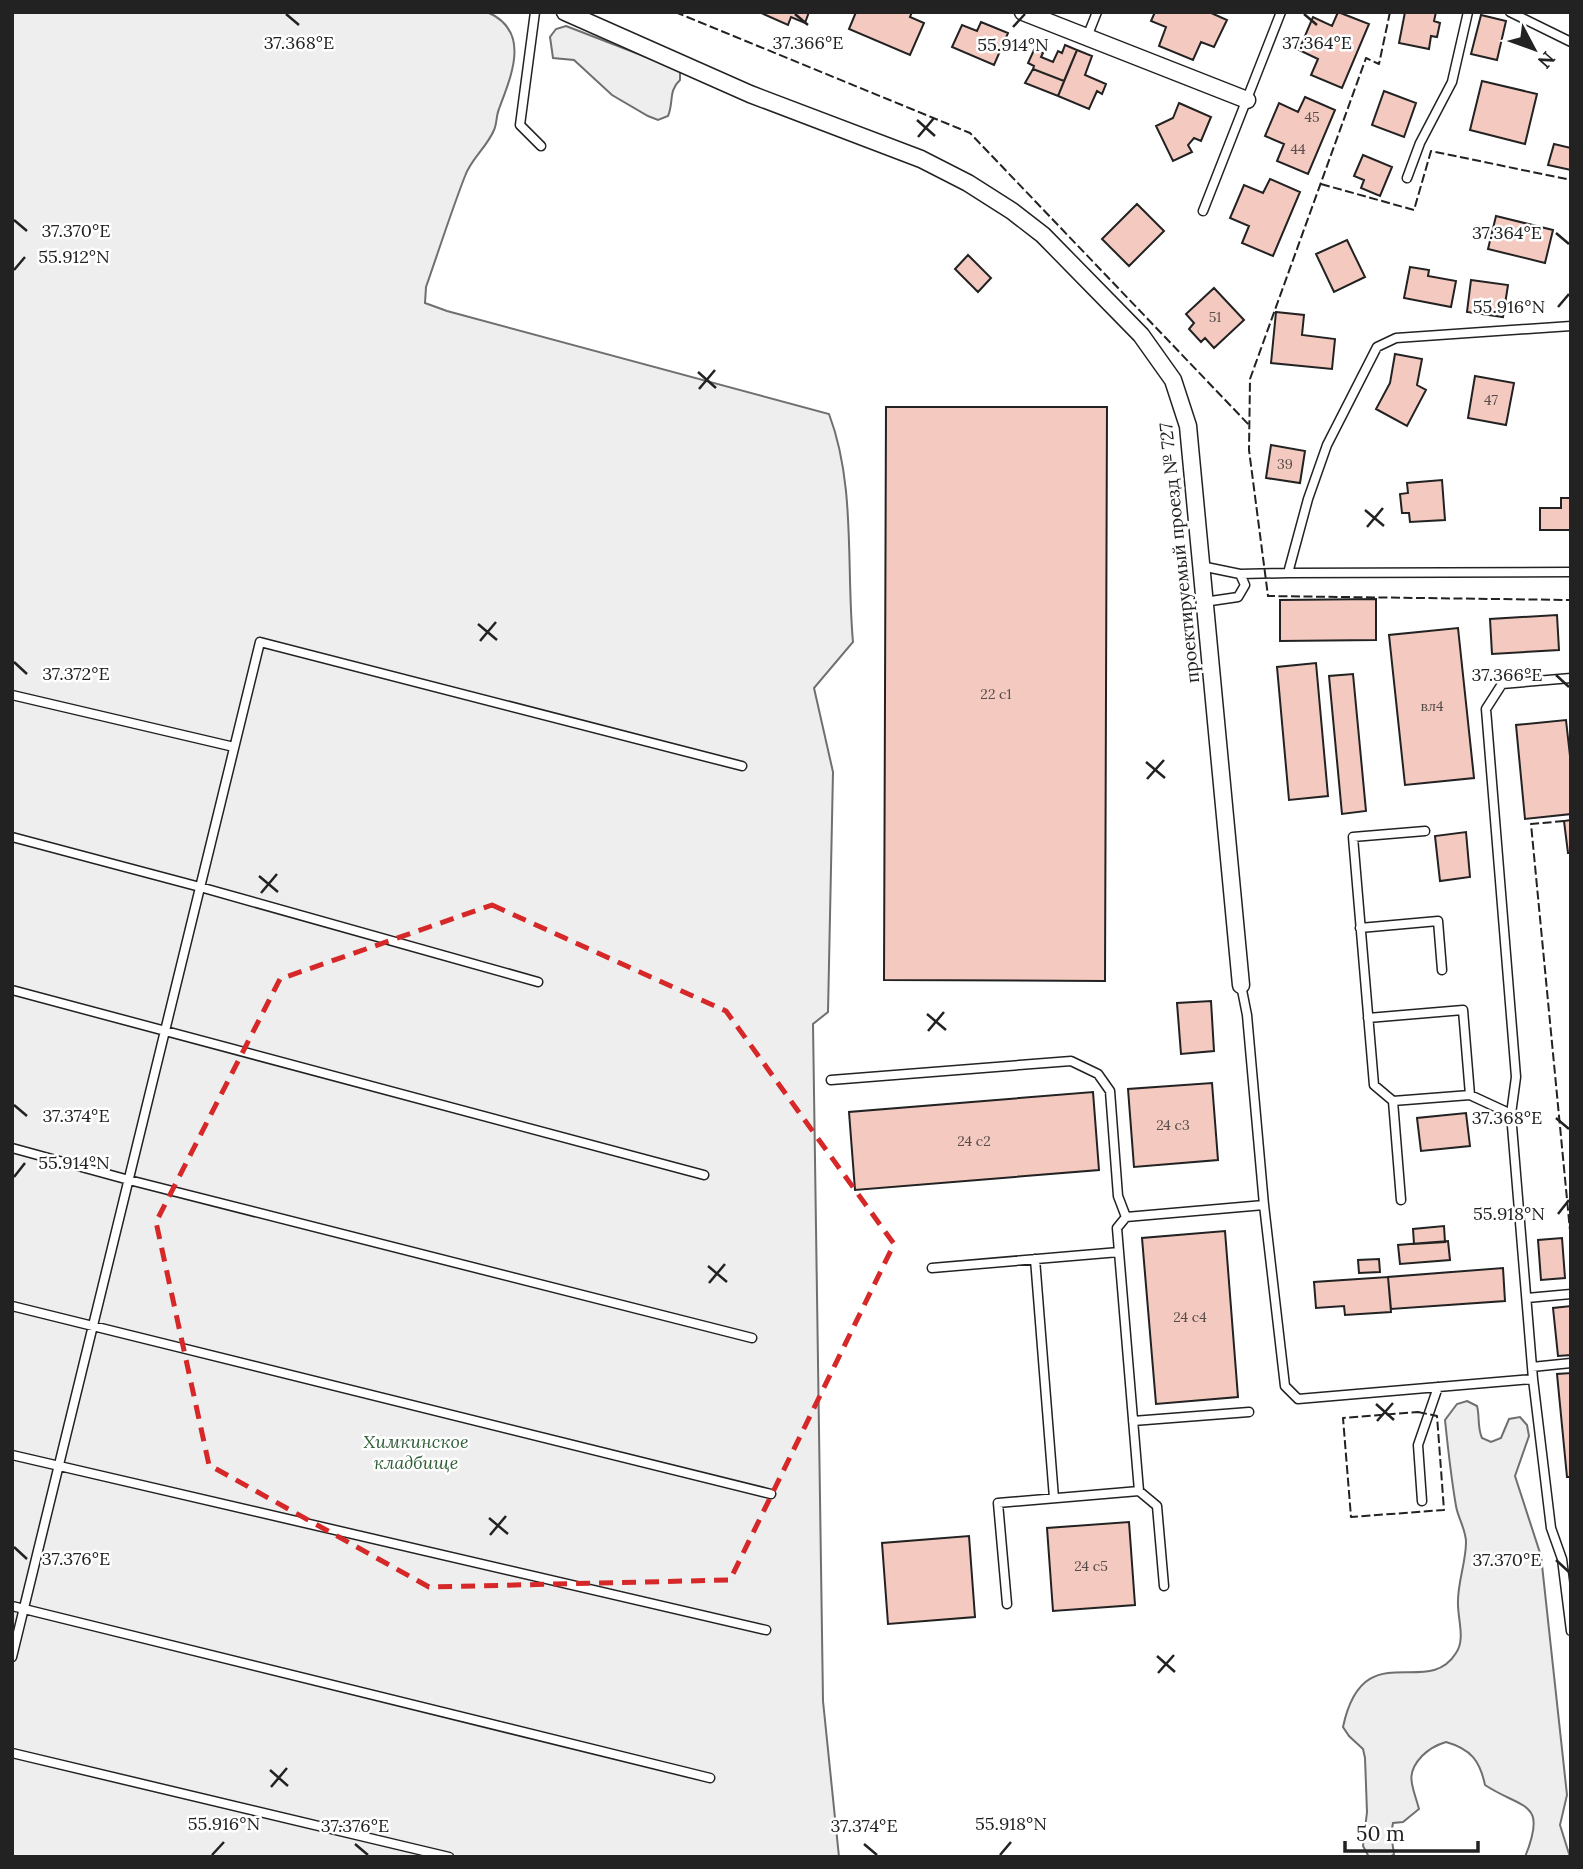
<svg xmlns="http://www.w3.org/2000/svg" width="1583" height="1869" font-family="Lora,serif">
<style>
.green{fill:#eee;stroke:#6f6f6f;stroke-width:2}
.building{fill:#f3c9c0;stroke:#222;stroke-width:2}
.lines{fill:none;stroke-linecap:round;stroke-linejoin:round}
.lane-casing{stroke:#222;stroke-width:11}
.street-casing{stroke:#222;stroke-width:19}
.lane{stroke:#fff;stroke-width:8}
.street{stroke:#fff;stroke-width:16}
.fence{stroke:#222;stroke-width:2;stroke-dasharray:9 3.5;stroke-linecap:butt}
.marked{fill:none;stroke:#d62828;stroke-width:5;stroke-dasharray:14 9;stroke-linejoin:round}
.ticks{fill:none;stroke:#222;stroke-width:2.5}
.labels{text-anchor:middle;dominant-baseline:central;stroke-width:5;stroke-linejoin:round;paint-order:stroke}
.number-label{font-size:14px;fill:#564c4a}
.street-label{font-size:18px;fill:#222;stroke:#fff}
.park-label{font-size:18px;font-style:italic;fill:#2f5e38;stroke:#fff}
.ticks-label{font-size:18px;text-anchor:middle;fill:#222;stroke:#fff;stroke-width:5;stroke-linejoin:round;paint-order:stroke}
</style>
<rect width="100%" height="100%" fill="#fff"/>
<path class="green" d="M12 12H487C532 31 511 76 499 109 496 116 497 124 494 130 487 147 471 159 465 176 451 212 439 250 426 287L425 303 447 311 829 414C856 485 846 567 853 642L814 688 833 772 828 1012 813 1024 823 1701 839 1857H12Z
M566 26 680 70V80C668 91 674 102 668 116L658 120 648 116 612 95 574 60 553 58 550 37 556 29Z
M1467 1401 1477 1406C1480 1417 1477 1427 1482 1438L1491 1442 1501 1438 1509 1419 1520 1417 1527 1425 1529 1436 1515 1476 1541 1556 1567 1795 1560 1825 1570 1857H1525C1548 1800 1523 1810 1485 1785 1480 1761 1471 1749 1446 1742 1436 1745 1429 1749 1422 1756 1404 1775 1413 1786 1419 1809L1403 1822 1393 1823 1391 1834 1394 1854 1390 1857H1369L1363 1846 1367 1812 1365 1758 1363 1749 1349 1736 1343 1727C1363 1633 1427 1700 1456 1653 1466 1639 1457 1617 1458 1601 1458 1581 1466 1562 1466 1542 1466 1530 1458 1518 1456 1506 1451 1477 1448 1449 1445 1420L1457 1404Z"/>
<path class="building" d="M759 12H809L805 23 791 17 788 25Z
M856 12H912L910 17 924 23 910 55 849 29Z
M1155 12H1209L1227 20 1214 47 1201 42 1193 60 1159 46 1166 27 1151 21Z
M1338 12 1369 24 1342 88 1311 75 1318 59 1299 50 1313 17 1332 26Z
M1405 12H1436L1434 21 1440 23 1437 37 1431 36 1429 49 1399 43Z
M1481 15 1506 21 1497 60 1471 54Z
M981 22 1008 33 994 65 952 47 962 25 977 31Z
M1065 45 1077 50 1064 81 1033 69 1034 66 1028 63 1034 50 1043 53 1041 57 1053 62 1058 51 1062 53Z
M1077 50 1092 56 1085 75 1106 84 1102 94 1097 91 1089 109 1058 96Z
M1033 69 1064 81 1058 96 1025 83Z
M1482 81 1537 94 1525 144 1470 130Z
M1384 91 1416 103 1404 137 1372 125Z
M1305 97 1335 110 1308 174 1277 161 1284 144 1265 136 1279 103 1298 112Z
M1179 103 1211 117 1201 141 1194 138 1188 145 1192 152 1173 161 1156 126 1173 118Z
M1554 144 1571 148V170L1548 165Z
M1363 155 1392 167 1380 196 1361 188 1364 180 1354 176Z
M1270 179 1300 192 1273 256 1242 243 1249 226 1230 218 1244 185 1263 193Z
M1137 204 1164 231 1129 266 1102 239Z
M1496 216 1553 230 1545 263 1488 249Z
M1347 240 1365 277 1334 292 1316 254Z
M968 255 991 278 978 292 955 269Z
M1410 267 1429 270 1428 276 1456 281 1451 307 1404 298Z
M1471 280 1508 285 1503 317 1467 312Z
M1214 288 1244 320 1214 348 1205 338 1201 342 1189 329 1194 323 1186 314Z
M1276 312 1304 315 1302 335 1335 339 1332 369 1271 363Z
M1395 354 1422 359 1417 385 1426 390 1407 426 1376 409 1390 383Z
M1475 376 1514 383 1506 425 1468 418Z
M886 407H1107L1105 981 884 980Z
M1271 445 1305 451 1300 483 1266 478Z
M1442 480 1445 520 1410 522 1409 513H1402L1400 494 1408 493 1407 483Z
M1561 498H1571V530H1540V508H1561Z
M1376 599V640L1280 641V600Z
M1557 615 1559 650 1492 654 1490 619Z
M1458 628 1474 778 1405 785 1389 635Z
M1316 663 1328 796 1289 800 1277 667Z
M1353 674 1366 811 1342 814 1329 676Z
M1566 720 1571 765V814L1525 819 1516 725Z
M1571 820V853H1568L1564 821Z
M1466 832 1470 877 1440 881 1435 836Z
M1211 1001 1214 1051 1181 1054 1177 1003Z
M1212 1083 1218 1160 1134 1167 1128 1089Z
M1093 1092 1099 1170 855 1190 849 1112Z
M1466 1113 1470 1146 1421 1151 1417 1118Z
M1444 1226 1445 1242 1414 1244 1413 1229Z
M1225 1231 1238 1397 1156 1404 1142 1238Z
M1562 1238 1565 1278 1541 1280 1538 1240Z
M1448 1241 1450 1260 1400 1264 1398 1245Z
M1379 1259 1380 1272 1359 1273 1358 1260Z
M1503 1268 1505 1301 1391 1309 1388 1277Z
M1388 1277 1391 1312 1345 1315 1344 1306 1316 1308 1314 1282Z
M1571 1306V1355L1558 1356 1553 1308Z
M1571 1373V1477H1567L1557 1374Z
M1129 1522 1135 1605 1053 1611 1047 1528Z
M969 1536 975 1617 888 1624 882 1543Z"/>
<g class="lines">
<g class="lane-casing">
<path id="lane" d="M535 12 520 125 541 146
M1510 12 1571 42
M1087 37 1097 12
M1407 178 1420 143 1452 82 1468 12
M1203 211 1281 12
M1571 326 1396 338 1377 347 1327 445 1308 499 1288 573 1571 572
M1201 566 1240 574 1245 585 1238 597 1204 602
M1240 574 1288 573
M1571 678 1502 684 1486 709 1516 1077 1511 1114 1533 1379 1551 1528 1562 1559 1571 1631
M12 695 234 747
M12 837 200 887 538 982
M1360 928 1438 921 1442 970
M1241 985 1247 1015 1264 1205 1285 1386 1298 1399 1533 1379
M12 990 704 1175
M1368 1018 1463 1010 1470 1095
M831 1080 1071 1061 1098 1074 1110 1091 1118 1196 1126 1217
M1393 1101 1374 1085 1353 837 1425 831
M12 1148 129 1180 752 1338
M1401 1200 1393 1101 1470 1095 1511 1114
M1035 1259 1054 1498
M932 1268 1119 1252
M1527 1298 1571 1294
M12 1306 771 1494
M1532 1367 1571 1363
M1133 1421 1249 1412
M12 1455 766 1630
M1422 1501 1418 1445 1438 1387
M1164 1586 1157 1506 1139 1491 1117 1228 1126 1217 1264 1205
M1007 1604 998 1503 1139 1491
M12 1606 710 1778
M12 1657 260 642 742 766
M12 1753 449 1857"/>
</g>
<g class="street-casing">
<path id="street" d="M565 12 750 94 921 159 968 183 1012 211 1043 235 1141 335 1173 380 1188 426 1241 985
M1023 12 1247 100"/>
</g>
<use href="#lane" class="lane"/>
<use href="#street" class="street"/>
<path class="fence" d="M675 12 970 133 1250 426
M1390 12 1379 64 1366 58 1250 379 1249 450 1268 596 1571 600
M1321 184 1414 210 1431 151 1571 180
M1564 821 1531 824 1571 1241
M1418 1412 1437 1416 1444 1510 1351 1517 1343 1418Z"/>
</g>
<path class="marked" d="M492 905 726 1011 894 1244 730 1580 429 1587 209 1465 156 1222 280 979Z"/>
<path class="ticks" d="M286 14 299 25M795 14 808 25M1304 14 1317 25M1013 27 1025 14M917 120 935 136M918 137 934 118M14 220 27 231M1556 233 1569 244M14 270 25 257M1558 307 1569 294M698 372 716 388M699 389 715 370M1365 510 1384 526M1367 527 1383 508M478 624 497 640M480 641 496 622M14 662 27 674M1556 675 1569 687M1146 762 1165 778M1147 779 1164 760M259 876 278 892M261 893 277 874M927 1014 946 1030M928 1031 944 1012M14 1105 27 1116M1556 1118 1569 1129M14 1177 25 1163M1558 1214 1569 1200M708 1266 727 1282M709 1283 725 1264M1376 1404 1394 1420M1377 1421 1393 1403M489 1518 508 1534M490 1535 506 1516M14 1547 27 1559M1556 1560 1569 1572M1157 1656 1175 1672M1158 1673 1174 1655M270 1770 288 1786M271 1787 287 1768M355 1844 368 1855M864 1844 877 1855M212 1855 224 1842M1000 1855 1011 1842"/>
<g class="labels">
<g class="number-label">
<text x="1312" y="117">45</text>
<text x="1298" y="149">44</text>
<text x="1215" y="317">51</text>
<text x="1491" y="400">47</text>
<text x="1285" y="464">39</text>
<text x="996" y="694">22 с1</text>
<text x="1432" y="706">вл4</text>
<text x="1173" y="1125">24 с3</text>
<text x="974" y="1141">24 с2</text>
<text x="1190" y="1317">24 с4</text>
<text x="1091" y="1566">24 с5</text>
</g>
<g class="street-label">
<text transform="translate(1179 553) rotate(-96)">проектируемый проезд № 727</text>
</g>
<g class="park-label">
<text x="416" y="1441">Химкинское<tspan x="416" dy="21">кладбище</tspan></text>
</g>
</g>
<g class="ticks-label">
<text x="299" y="49">37.368°E</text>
<text x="808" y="49">37.366°E</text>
<text x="1317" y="49">37.364°E</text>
<text x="1013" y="51">55.914°N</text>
<text x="76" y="237">37.370°E</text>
<text x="1507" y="239">37.364°E</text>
<text x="74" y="263">55.912°N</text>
<text x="1509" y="313">55.916°N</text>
<text x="76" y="680">37.372°E</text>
<text x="1507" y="681">37.366°E</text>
<text x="76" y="1122">37.374°E</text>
<text x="1507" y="1124">37.368°E</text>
<text x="74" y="1169">55.914°N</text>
<text x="1509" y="1220">55.918°N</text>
<text x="76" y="1565">37.376°E</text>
<text x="1507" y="1566">37.370°E</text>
<text x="224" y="1830">55.916°N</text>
<text x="1011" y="1830">55.918°N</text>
<text x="355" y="1832">37.376°E</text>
<text x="864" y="1832">37.374°E</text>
</g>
<rect width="1583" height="1869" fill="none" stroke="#222222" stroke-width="28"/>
<g transform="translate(1534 49) rotate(131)" stroke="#ffffff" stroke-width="5" paint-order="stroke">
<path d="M0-5L12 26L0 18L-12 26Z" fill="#222222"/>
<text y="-10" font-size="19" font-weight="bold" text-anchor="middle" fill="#222222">N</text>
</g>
<path d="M1345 1841v10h133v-10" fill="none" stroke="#222222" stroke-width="3.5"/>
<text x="1356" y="1841" font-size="21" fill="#222222" stroke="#ffffff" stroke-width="5" paint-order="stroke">50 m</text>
</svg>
